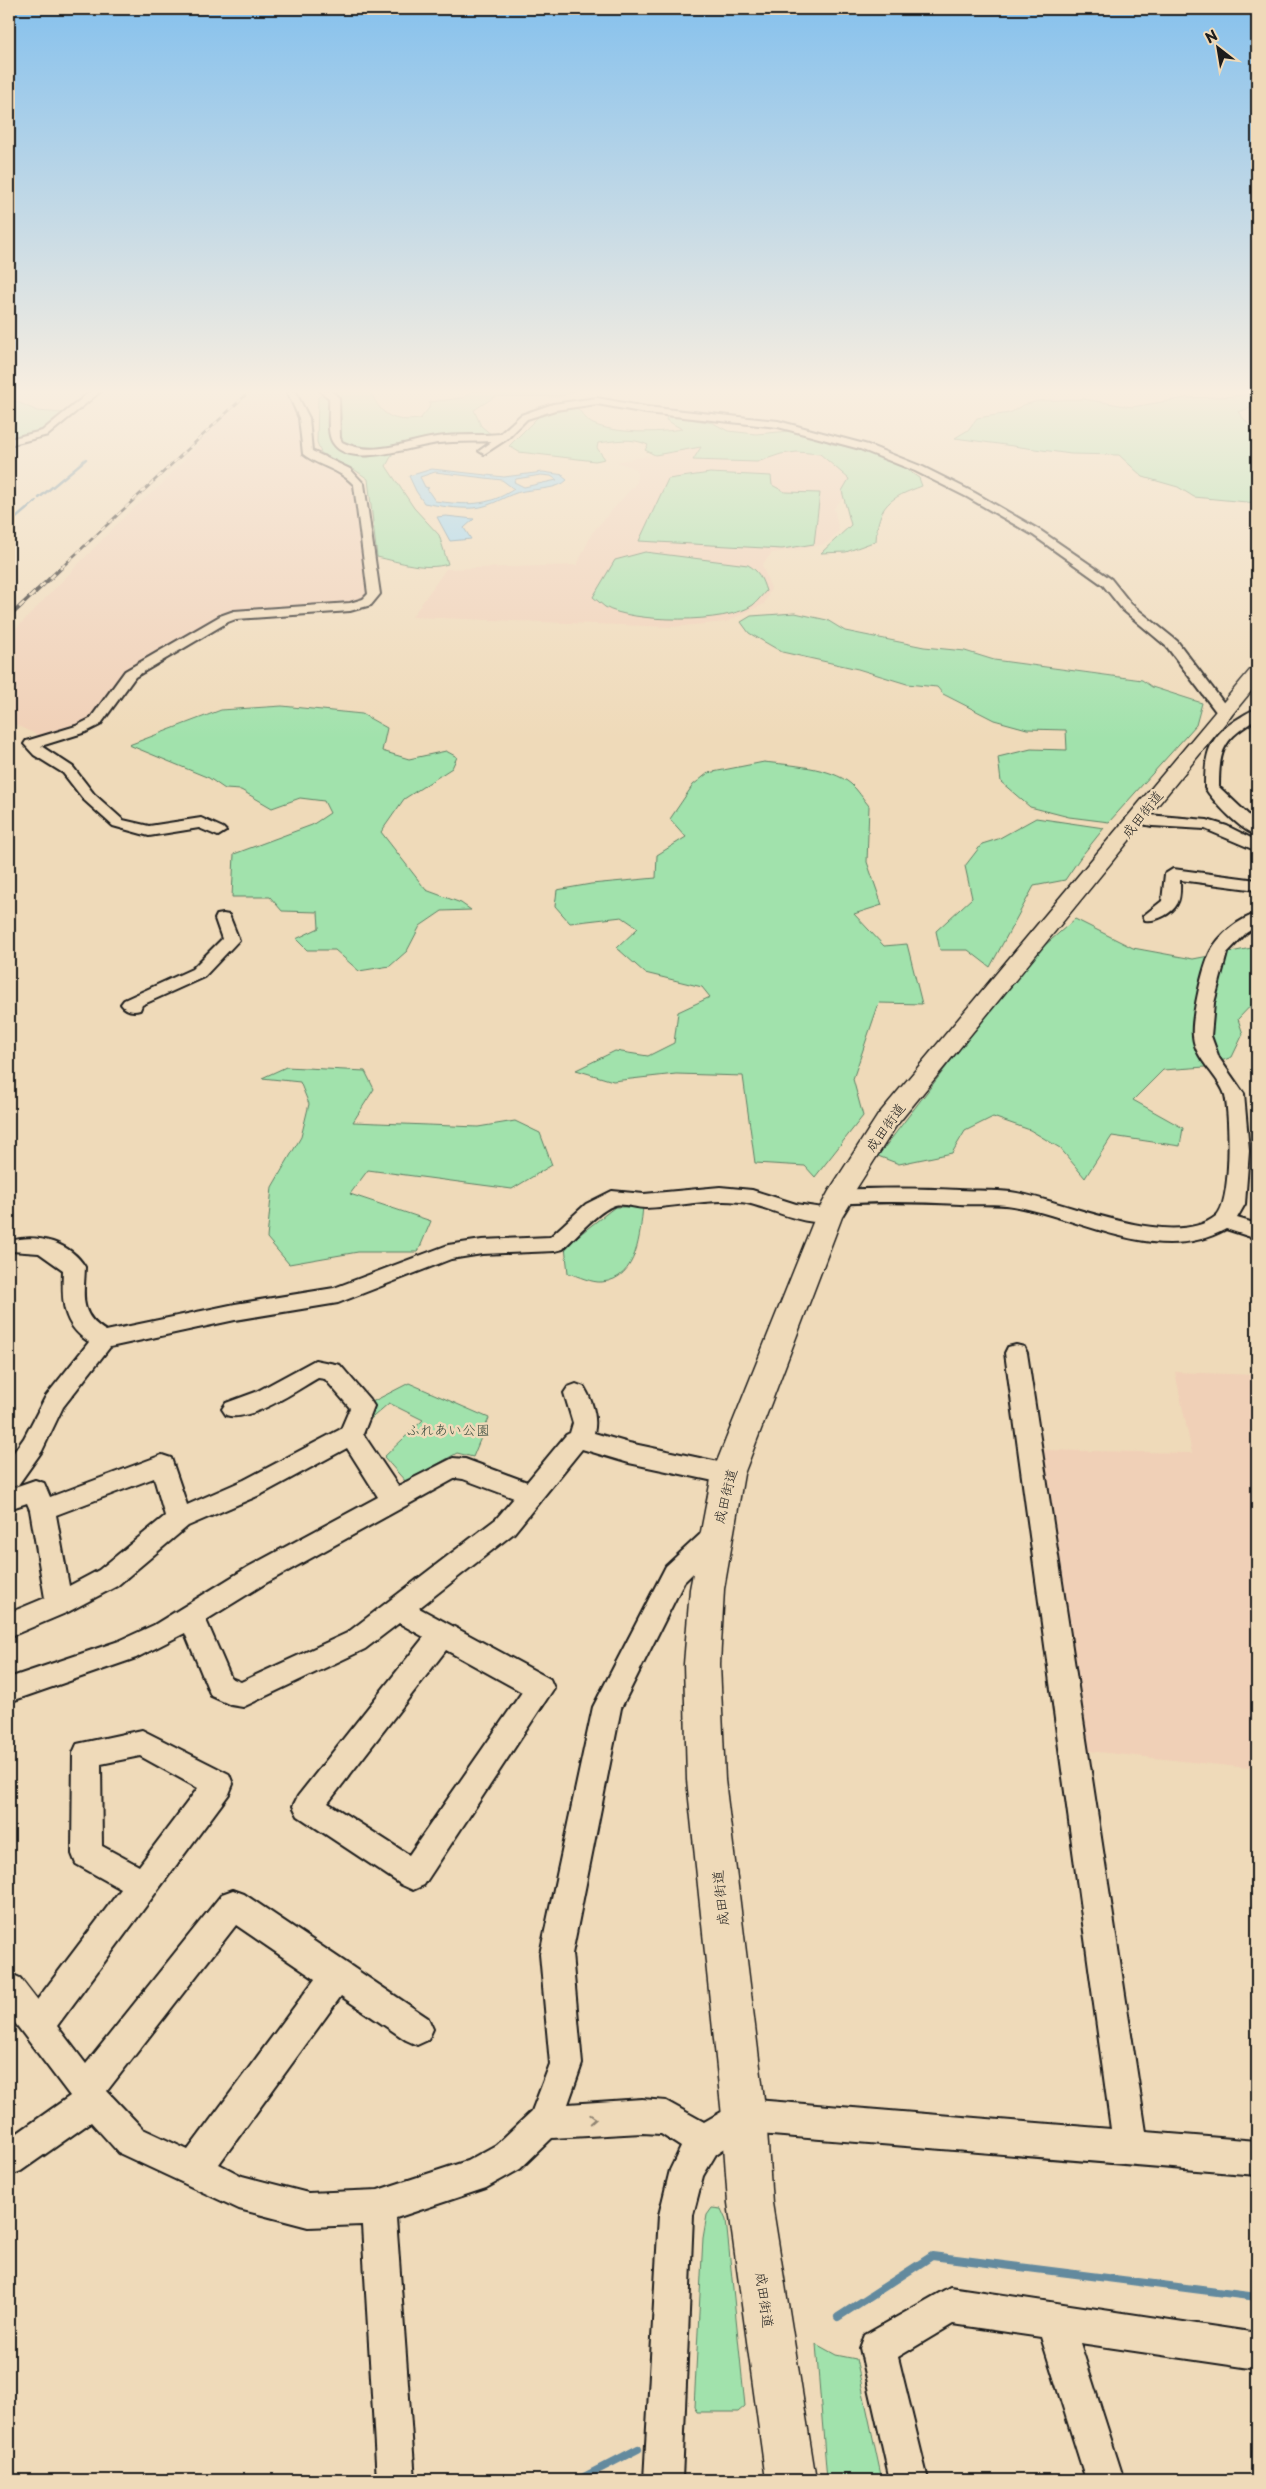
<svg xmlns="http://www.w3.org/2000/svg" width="1266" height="2489" font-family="'Playpen Sans','Klee One',sans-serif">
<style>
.built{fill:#f0d0b7}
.green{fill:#a1e2ac;stroke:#5e7f64}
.water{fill:#94d4f5;stroke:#648a9e;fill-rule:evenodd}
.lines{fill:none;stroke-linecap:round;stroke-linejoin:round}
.stream-far1{stroke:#648a9e;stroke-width:2.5}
.stream{stroke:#648a9e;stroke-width:8}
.minor-casing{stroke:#1c1c1c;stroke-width:4}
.highway-casing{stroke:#1c1c1c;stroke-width:3}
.minor{fill:#efdab9;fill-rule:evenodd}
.highway{fill:#efdab9;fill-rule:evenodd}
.rail-far1-casing{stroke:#1c1c1c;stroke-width:2.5}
.rail-casing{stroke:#1c1c1c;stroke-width:4}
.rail-far1{stroke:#efdab9;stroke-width:2;stroke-dasharray:5.5;stroke-linecap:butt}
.rail{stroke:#efdab9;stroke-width:2.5;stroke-dasharray:7;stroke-linecap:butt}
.oneway{stroke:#908472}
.labels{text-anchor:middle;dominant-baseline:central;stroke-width:5;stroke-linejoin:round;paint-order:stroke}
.street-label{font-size:14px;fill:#1c1c1c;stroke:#efdab9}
.park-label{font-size:14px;fill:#3d4e40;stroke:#efdab9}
</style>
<rect width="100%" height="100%" fill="#efdab9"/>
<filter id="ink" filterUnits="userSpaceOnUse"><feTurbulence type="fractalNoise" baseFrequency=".02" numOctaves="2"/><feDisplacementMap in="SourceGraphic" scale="10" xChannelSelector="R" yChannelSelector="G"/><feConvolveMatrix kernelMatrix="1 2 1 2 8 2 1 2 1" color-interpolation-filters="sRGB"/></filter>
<g filter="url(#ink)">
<path class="built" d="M254 391H289L300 412 303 449 343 472 355 482 369 596 363 602 236 614 133 668 91 719 76 726 40 736 9 722V636L126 515 162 484 210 431Z
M700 446 694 460 757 462 781 454 797 452 820 454 833 466 868 485 841 500 834 508 839 531 827 543 804 549 772 553 762 565 771 589 764 604 726 622 672 627 412 617 446 569 577 565 592 533 637 482V469L616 462Z
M1175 1372 1257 1375V1769L1089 1751 1039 1450 1192 1453Z"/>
<path class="green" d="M327 391H370C382 417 393 422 420 419L429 408 430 402 462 398 473 391H576L561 396H496L474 410 481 426 492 435 461 436 390 450 392 455 386 466 414 508 439 535 448 564C425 571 400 562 377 557L368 479 355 470 321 453 317 442 318 397Z
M1257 392V406L1238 412 1251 427 1257 428V503L1194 497 1178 487 1143 477 1119 455 1071 454 955 438 968 430 977 418 1010 413 1023 405 1039 401 1083 399 1132 407 1186 398 1238 396Z
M9 398 37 411 63 413 38 434 9 441Z
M577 408C582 413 587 421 593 424 617 434 657 433 682 429L666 420 667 415 713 423 728 431 756 434 791 431 821 439 832 444 859 448 906 469 919 478 922 486C890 498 878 504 876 541L846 552 821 553 851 525 842 491 849 479 820 454 797 452 781 454 757 462 693 460 701 447 655 455 645 450 648 445C632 437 615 441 598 443L597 448 605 459 595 461 519 452 509 446 541 414Z
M710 473 771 476 772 485 785 492 820 493 814 544 782 549 639 541 668 479Z
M645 552 748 565C759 571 762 579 766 591 762 595 758 601 753 605 727 624 632 623 605 607 601 604 597 600 593 597L615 560Z
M795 613 827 620 845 631 924 647 965 651 994 660 1142 680 1152 687 1202 703 1196 725 1109 822 1069 817 1030 807 1001 782 998 757 1031 749 1067 750 1066 730 1027 729 994 720 943 694 937 687 907 684 858 669 782 652 749 633 741 622 751 616Z
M282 706 362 714 387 728 382 751 409 759 446 751 457 757 452 768 404 799 381 832 426 890 461 903 471 910 442 911 420 926 407 951 390 966 359 971 335 950H307L296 939 319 928 318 912 282 911 270 897H232L234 854 312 825 330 813 324 801 300 798 272 808 241 790 225 789 209 778 129 745 221 710Z
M764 762C789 765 831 767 851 784 858 790 863 799 869 806L867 862 882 905 854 914 884 946 907 944 922 1004 879 1003 853 1079 863 1116 815 1177 805 1166 755 1163 743 1076 676 1074 613 1081 576 1070 615 1051 648 1056 674 1043 678 1012 710 997 702 987 645 973 617 948 638 928 622 917 570 923 555 906 557 890 591 884 656 878 657 855 686 837 670 819 693 785 708 773Z
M1036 818 1104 828 1080 858 1065 880 1034 886 990 967 968 950H940L936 931 972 898 965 866 982 844 998 839Z
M1075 919 1133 948 1193 959 1257 947V999L1238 1019 1243 1034 1232 1057 1205 1067 1163 1070 1133 1100 1183 1128 1180 1146 1112 1136 1085 1178 1060 1148 1030 1130 993 1117 965 1131 952 1153 899 1164 878 1156 1028 960Z
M286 1067 365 1071 374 1089 353 1122 478 1127 515 1121 540 1133 552 1165 512 1189 368 1170 350 1194 431 1221 418 1252H358L289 1264 267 1238 272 1187 301 1137 309 1104 300 1082 262 1078Z
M615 1207H643C640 1233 638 1279 602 1282 592 1283 578 1276 568 1273L565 1246Z
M409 1383 489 1418 473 1457 457 1453 406 1482 384 1457 423 1420 389 1403 366 1423 372 1402Z
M712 2208 721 2209 726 2220 745 2406 738 2412H697L694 2407 703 2238 707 2215Z
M816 2344 836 2355 856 2359 882 2480H827Z"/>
<path class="water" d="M432 469 504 477 543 472 564 475 562 476 567 480C559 489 536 489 524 491 506 494 493 507 473 508 457 509 440 506 424 503L416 491 409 476ZM435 472 502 480 514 489C488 507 465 505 435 501L427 489 429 488 425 487 420 477ZM541 475 551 476 557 480 524 487 514 482 516 479Z
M446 516 474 519 464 528 471 539 450 541 437 517Z"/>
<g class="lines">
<path class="stream-far1" d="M39 498 86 459
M9 524 36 501"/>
<path class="stream" d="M838 2317 932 2256 1257 2297
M578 2480 638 2449"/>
<g class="minor-casing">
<path id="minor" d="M91 391H101L48 435 9 445V439L42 431Z
M287 391H295L309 418 312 451 350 469 364 484 380 594 371 605 350 611 236 619 228 622 135 677 100 725 86 732 41 746 73 767 94 794 123 820 149 826 201 818 223 828 226 831 218 836 199 828 149 836 113 826 84 800 63 773 34 755 24 744 26 741 76 726 90 719 125 671 220 616 234 611 350 603 363 599 368 594 354 485C337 467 321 468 303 454L299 418Z
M320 391H331L339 398 340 438 342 442C375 458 404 441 437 437 458 434 479 436 500 434L521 415 553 404 597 398 646 407 778 421 868 445 923 467 975 493 1041 531 1111 579 1131 604 1177 641 1232 714 1230 717H1220L1167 647 1123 610 1103 585 1033 535 967 497 915 471 860 449 778 427 646 413 597 404 555 410 527 419 507 439 484 454 479 451 493 441C475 442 457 441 439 443 415 445 350 470 333 443 326 433 330 411 329 398Z
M1257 709V719C1224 739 1219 748 1219 787L1257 823V835C1241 831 1214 802 1205 788 1205 755 1207 739 1236 720 1243 716 1249 711 1257 709Z
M1136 814 1207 820 1227 826 1257 841V851L1205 829 1152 826 1131 822 1128 819Z
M1173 869 1257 880V890L1180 880C1180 887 1181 898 1177 904 1172 914 1155 922 1145 920L1143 916 1162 901 1165 874Z
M223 914 229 915 239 940 204 977 142 1005 140 1010C133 1012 126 1011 121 1004L124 1000 192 969 222 939 215 919 217 915Z
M1257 914V926L1246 933 1227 953 1214 1003 1211 1036 1219 1058 1244 1094 1249 1151 1245 1204 1237 1218 1257 1224V1239L1226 1229C1158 1267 1081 1217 1013 1206 996 1203 977 1205 960 1204 919 1202 879 1201 838 1204L831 1202 828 1197 831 1192 838 1190C879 1188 918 1188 959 1190 976 1191 994 1190 1011 1192 1062 1199 1172 1252 1216 1216 1232 1203 1230 1116 1225 1095 1219 1076 1195 1060 1193 1036 1191 1018 1203 966 1211 951 1219 935 1240 918 1257 914Z
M720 1187 752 1190 796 1204 836 1210 839 1215 836 1220C808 1228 778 1211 751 1204 717 1196 680 1207 645 1208 636 1208 624 1203 615 1205 599 1210 575 1237 563 1249L555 1251 482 1254 451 1259 338 1303 235 1320 110 1347 63 1407 42 1451 18 1485 9 1488V1459L24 1438 46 1396 89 1342C61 1324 62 1300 63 1270L39 1253 11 1251 9 1247 11 1241C37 1233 71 1243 85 1267 84 1296 78 1314 106 1331L235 1304 334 1288 448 1245 482 1240 550 1237 586 1204 612 1191 644 1194Z
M1016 1345 1024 1347 1027 1353 1146 2132 1257 2141V2175L748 2133 716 2154 703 2176 693 2215 682 2480H644L659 2215 670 2170 681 2147 661 2134 642 2133 552 2138 520 2169 486 2188 396 2218 415 2480H377L362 2225 308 2227 239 2209 119 2153 91 2122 21 2171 9 2176V2139L70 2096 9 2015V1973L20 1978 37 2000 121 1889 76 1864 72 1854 73 1753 77 1744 142 1730 229 1774 233 1784 229 1794 57 2026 86 2064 222 1894 233 1890 244 1894 428 2018 433 2029 428 2040 417 2045 406 2040 341 1996 219 2164 242 2176 308 2193 378 2190 467 2161 496 2145 532 2111 550 2064 540 1954 593 1707 666 1566 706 1529 715 1525 724 1529 728 1536 724 1543 684 1582 621 1708 572 1954 582 2064 568 2104 642 2099 666 2101 704 2122 744 2099 1111 2129 1005 1353 1008 1347ZM140 1756 198 1788 139 1866 102 1846 101 1764ZM236 1925 315 1979 188 2150 143 2129 107 2091Z
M315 1360 340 1365 370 1400 374 1406 363 1434 398 1486 453 1458 465 1459 527 1482 566 1435 570 1433 573 1423 564 1393 568 1387 576 1384 584 1387C592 1400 598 1418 594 1433L629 1443 728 1464 737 1467 740 1474 737 1481 728 1484 629 1463 582 1449 514 1533 419 1608 550 1679 554 1688 424 1885 413 1890 402 1885 298 1816 293 1806 298 1796 424 1637 399 1623 365 1649 243 1707 231 1705 211 1696 185 1633 136 1658 9 1702V1678L119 1641 154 1625 248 1567 378 1497 347 1448 262 1494 188 1526 117 1586 68 1612 9 1637V1613L45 1598 30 1510 27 1503 9 1509V1489L35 1480 44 1483 50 1497 162 1455 171 1458 187 1505 244 1480 341 1429 350 1408 325 1379 318 1378C297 1390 250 1423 226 1415L222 1409 226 1403 256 1392ZM154 1478 165 1516 99 1570 69 1586 56 1515ZM456 1478 463 1479 514 1498 496 1519 347 1633 241 1682 231 1678 206 1620 266 1583ZM446 1650 522 1692 409 1855 328 1803Z
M950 2287 1257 2333V2369L1080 2343 1124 2480H1086L1041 2337 953 2324 898 2357 928 2480H890L860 2348 865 2335Z"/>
</g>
<g class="highway-casing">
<path id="highway" d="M1257 668V684L896 1126 851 1197 850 1204 842 1217 744 1474 724 1589 720 1664 725 1780 766 2116 772 2203 816 2480H766L728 2203 722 2116 687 1780 684 1664 690 1589 712 1474 816 1215 829 1191 878 1115 1251 669Z"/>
</g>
<use href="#minor" class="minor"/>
<use href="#highway" class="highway"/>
<g class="rail-far1-casing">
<path id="rail-far1" d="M61 568 250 391"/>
</g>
<g class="rail-casing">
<path id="rail" d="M9 617 62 567"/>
</g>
<use href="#rail-far1" class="rail-far1"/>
<use href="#rail" class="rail"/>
</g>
<defs><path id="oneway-chevron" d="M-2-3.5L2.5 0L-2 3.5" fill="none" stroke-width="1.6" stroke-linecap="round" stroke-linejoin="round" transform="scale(1.25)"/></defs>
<use class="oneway" href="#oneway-chevron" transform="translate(593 2119) rotate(-3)"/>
</g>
<linearGradient id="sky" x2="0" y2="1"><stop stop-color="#86c1ed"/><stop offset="0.53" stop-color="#f8eee0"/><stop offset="1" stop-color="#f8eee0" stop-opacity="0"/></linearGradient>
<rect width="1266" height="739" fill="url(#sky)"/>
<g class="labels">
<g class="street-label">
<text transform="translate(1142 814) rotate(-51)">成田街道</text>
<text transform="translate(885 1127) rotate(-54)">成田街道</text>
<text transform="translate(725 1496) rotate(-76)">成田街道</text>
<text transform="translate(720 1898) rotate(-96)">成田街道</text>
<text transform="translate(765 2300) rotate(82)">成田街道</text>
</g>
<g class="park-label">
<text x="448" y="1429">ふれあい公園</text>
</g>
</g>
<rect width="1266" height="2489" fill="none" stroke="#efdab9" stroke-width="30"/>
<rect x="15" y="15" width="1236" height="2459" fill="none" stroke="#1c1c1c" stroke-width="2" filter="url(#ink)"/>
<g transform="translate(1218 48) rotate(329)" stroke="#efdab9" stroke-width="4" paint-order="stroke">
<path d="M0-4L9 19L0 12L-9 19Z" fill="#1c1c1c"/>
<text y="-8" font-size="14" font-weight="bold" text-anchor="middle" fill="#1c1c1c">N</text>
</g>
</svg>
